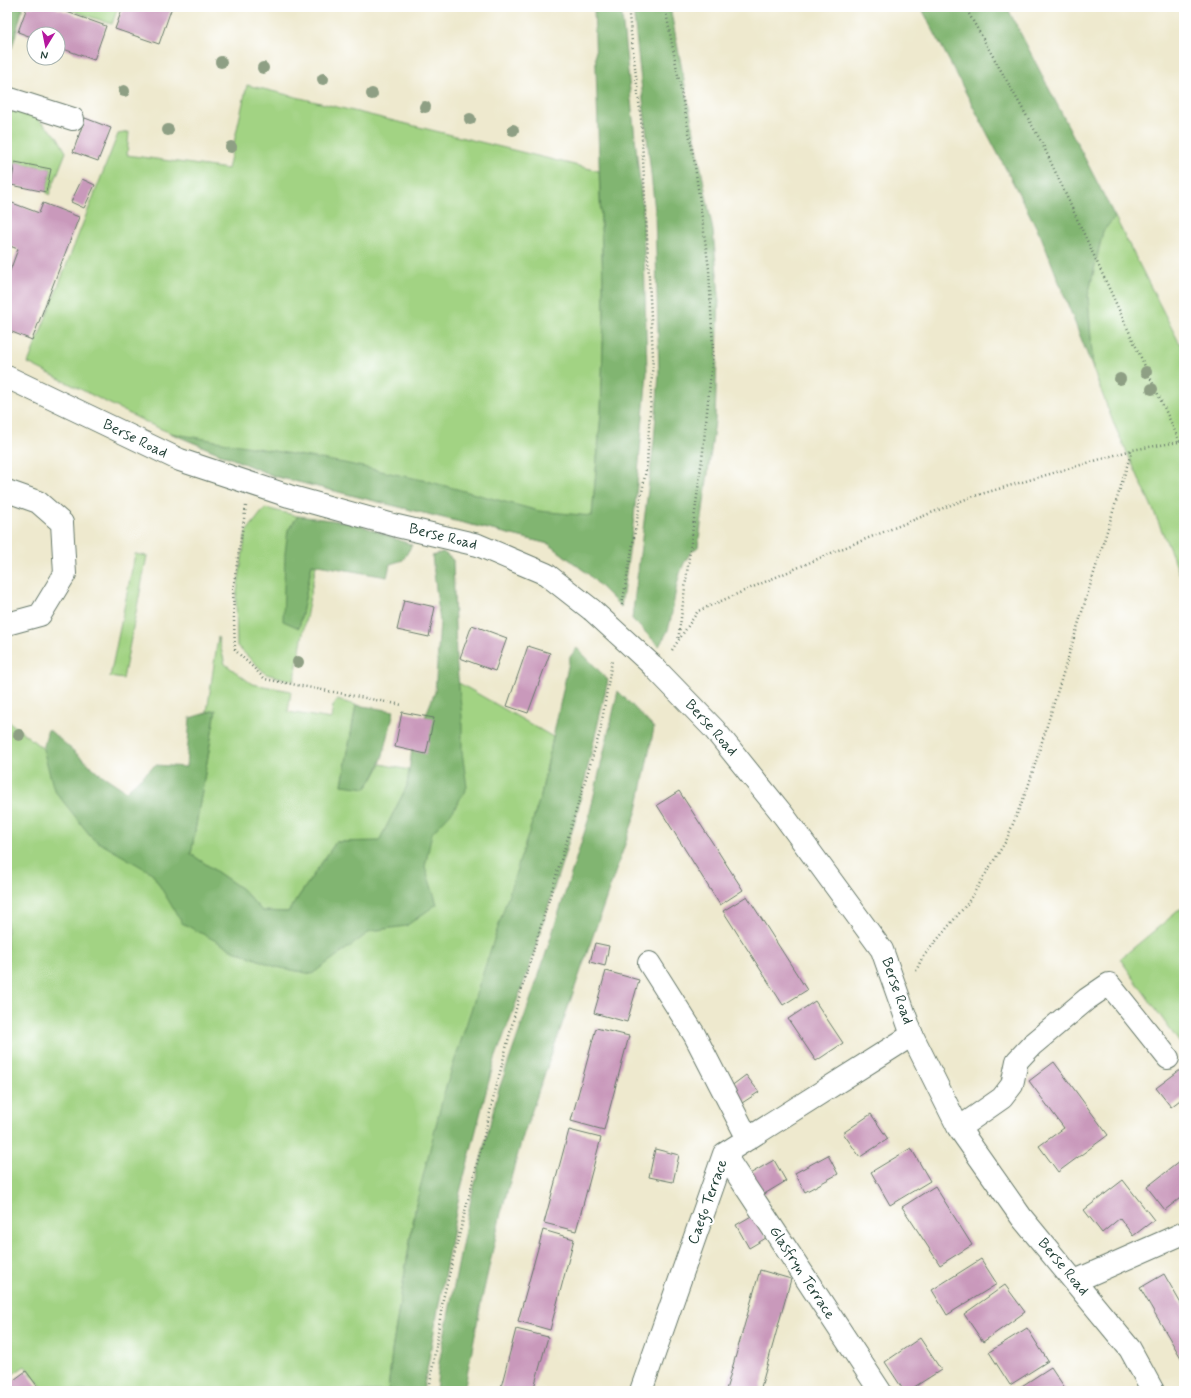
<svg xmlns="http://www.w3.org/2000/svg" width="1191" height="1398" font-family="Mynerve,sans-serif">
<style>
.green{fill:#a2d383;stroke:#60885c}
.forest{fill:#81b571;stroke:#507952}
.building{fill:#c999bb}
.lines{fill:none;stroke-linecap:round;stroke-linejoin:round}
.minor-casing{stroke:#67796a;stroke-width:24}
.major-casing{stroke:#67796a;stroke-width:24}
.path{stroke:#67796a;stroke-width:2.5;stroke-dasharray:1 3;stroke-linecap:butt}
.minor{stroke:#fff;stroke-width:22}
.major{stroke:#fff;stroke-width:22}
.major-bridge-casing{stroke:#67796a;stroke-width:24;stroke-linecap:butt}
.major-bridge{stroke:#fff;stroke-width:22}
.tree{fill:#8e9f84}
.labels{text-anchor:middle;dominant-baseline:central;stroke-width:4;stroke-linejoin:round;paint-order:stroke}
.street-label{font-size:15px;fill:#1f3d34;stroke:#fff}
</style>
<rect width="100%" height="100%" fill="#fff"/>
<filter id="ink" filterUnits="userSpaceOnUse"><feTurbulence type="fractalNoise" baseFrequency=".025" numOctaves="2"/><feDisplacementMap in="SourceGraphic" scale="8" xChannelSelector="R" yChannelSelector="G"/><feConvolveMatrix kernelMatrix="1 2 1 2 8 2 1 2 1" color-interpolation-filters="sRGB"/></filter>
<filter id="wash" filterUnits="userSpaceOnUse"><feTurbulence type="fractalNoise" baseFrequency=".012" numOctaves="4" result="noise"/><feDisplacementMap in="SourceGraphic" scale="16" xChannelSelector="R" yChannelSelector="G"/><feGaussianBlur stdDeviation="0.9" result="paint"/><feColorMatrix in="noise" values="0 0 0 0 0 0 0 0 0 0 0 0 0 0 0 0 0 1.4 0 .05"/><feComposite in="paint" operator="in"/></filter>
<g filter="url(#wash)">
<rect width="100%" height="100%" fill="#eee9ce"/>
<path class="green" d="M61 7H118L112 24Z
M247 85 599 171 604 312 601 414 587 573 549 544 274 476 154 426 28 363 118 134 129 132 127 155 228 169Z
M7 108 33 115 57 136 66 152 49 195 46 192 51 169 15 162 11 185 7 186Z
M1115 217 1184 352V584L1152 507 1113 422 1093 369 1088 296 1103 231Z
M265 508 298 516 288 530 299 628 312 564 316 565 294 681 266 674 237 646 236 598 246 532Z
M135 554 147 556 123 679 110 677Z
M218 637 225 664 252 684 291 691 288 712 331 719 333 706 337 700 356 705 342 785 373 779 381 764 409 770 407 786 379 842H336L288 912 262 911 242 889 191 854 216 710 207 712Z
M452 679 553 737 541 795 416 1204 392 1351 388 1391H45L25 1366 7 1378V720L285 942 387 875Z
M1184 906V1049L1120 959Z"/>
<path class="forest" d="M7 7H23L12 48 7 47Z
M594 7H621L643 212 647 373 634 518 621 607 587 573 549 544 274 476 170 433 344 463 427 481 539 511 592 516 601 414 604 312Z
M633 7H670L713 231 719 295 715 421 698 547C674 562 676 605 668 630 666 635 662 641 659 646L632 619 654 441 659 374 655 211Z
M921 7H1007L1115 217 1103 231 1088 296 1093 369 1041 236Z
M298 516 355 523 412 545 403 560 390 564 387 577 312 564 299 628 283 621 285 553 288 530Z
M443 552 453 560 456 657 462 716V752L467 787 453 811 432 833 425 867 437 904 406 926 371 931 312 974 276 967 231 949 182 923 152 873 93 839 54 790 43 749 48 729 99 773 126 791 155 765 186 767 190 718 216 710 191 854 242 889 262 911 288 912 336 842 379 841 407 786 412 749 435 692 440 622 432 556Z
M577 648 608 680 576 818 527 974 495 1059 487 1088 459 1196 423 1391H388L392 1351 416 1204 444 1093 541 795 570 657Z
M618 691 654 728 637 810 523 1136 501 1213 481 1303 464 1391H436L439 1363 471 1199 498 1092 538 978 588 821Z
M356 705 394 711C387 738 384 766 366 788L342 785Z"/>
<g id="blocks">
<path class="building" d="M27 7H53L106 26 94 60 58 47V34H34V38L18 32Z
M123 7H172L159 44 115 29Z
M85 118 111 128 98 161 73 152Z
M15 162 51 169 46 192 11 185Z
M82 179 95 185 84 208 71 202Z
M7 201 39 213 43 203 79 217 32 340 7 330V279L18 249 7 245Z
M404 600 435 607 429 637 397 630Z
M472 625 507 638 495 671 460 658Z
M528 646 550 653 528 713 507 706Z
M402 712 434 718 426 754 395 747Z
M679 791 743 890 720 905 657 805Z
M747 896 807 990 783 1005 723 911Z
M595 943 609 946 605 966 590 962Z
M606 971 639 980 627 1022 594 1013Z
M815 1001 843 1043 816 1061 788 1019Z
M596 1028 629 1036 604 1130 571 1121Z
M1054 1062 1108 1135 1058 1172 1039 1146 1064 1128 1029 1081Z
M1180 1070 1184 1075V1097L1171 1107 1156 1088Z
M746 1075 759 1092 742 1103 730 1087Z
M871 1114 888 1139 860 1157 843 1133Z
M569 1130 601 1138 576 1231 544 1223Z
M911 1148 930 1181 890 1205 871 1172Z
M655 1149 679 1155 673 1182 649 1177Z
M828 1155 838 1174 805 1192 795 1173Z
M1184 1158V1195L1165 1210 1147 1187Z
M774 1160 786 1181 761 1196 748 1175Z
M1123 1180 1154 1220 1133 1236 1120 1218 1102 1233 1084 1210Z
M935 1186 972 1245 940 1265 902 1207Z
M753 1215 766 1238 749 1248 736 1225Z
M543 1230 574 1239 550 1330 518 1321Z
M981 1259 997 1284 947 1315 932 1290Z
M760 1270 791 1279 760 1391H729L726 1390Z
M1164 1274 1184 1309V1363L1140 1288Z
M1005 1285 1025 1312 983 1342 964 1314Z
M1027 1328 1048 1361 1010 1385 989 1352Z
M516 1329 548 1337 533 1391H500Z
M920 1338 941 1370 908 1391H904L885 1362Z
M1051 1367 1067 1391H1014Z
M26 1371 41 1391H7V1385Z"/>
</g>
</g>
<g filter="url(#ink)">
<use href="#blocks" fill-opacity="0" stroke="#67796a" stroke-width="1"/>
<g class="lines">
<g class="minor-casing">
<path id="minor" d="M7 98 73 119
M7 491 38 502 62 523 65 574 40 615 7 624
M649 963 694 1034 748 1139
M959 1128 1002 1098 1012 1085 1017 1061 1032 1045 1087 999 1109 984 1168 1058
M724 1154 880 1391
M1075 1281 1184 1233
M641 1391 724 1154 912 1035"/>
</g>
<g class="major-casing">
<path id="major" d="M7 377 180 460 289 496 397 526 478 545 546 574 592 610
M652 665 714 729 784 816 882 950 912 1035 958 1127 1022 1218 1130 1349 1153 1391"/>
</g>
<path class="path" d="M119 7 122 11
M665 7 694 159 709 269 713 352 703 451 678 641
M965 7 1042 143 1180 442
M246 506 233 589 235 650 265 679 402 705
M622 605 647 464 653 357 641 119 628 7
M672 650 698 611 836 551 971 497 1132 450 1184 441
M916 971 922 958 967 904 1006 841 1028 787 1132 450
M429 1391 443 1299 518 1001 600 732 612 661"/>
<use href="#minor" class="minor"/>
<use href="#major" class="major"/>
<g class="major-bridge-casing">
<path id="major-bridge" d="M592 610 652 665"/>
</g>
<use href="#major-bridge" class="major-bridge"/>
</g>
<g class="tree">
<circle cx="221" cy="62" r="6"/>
<circle cx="263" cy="68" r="6"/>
<circle cx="323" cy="79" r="6"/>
<circle cx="124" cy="91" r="6"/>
<circle cx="372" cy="94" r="6"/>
<circle cx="425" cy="107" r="6"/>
<circle cx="470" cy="119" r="6"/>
<circle cx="168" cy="130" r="6"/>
<circle cx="513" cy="130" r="6"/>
<circle cx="231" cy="147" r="6"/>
<circle cx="1146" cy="372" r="6"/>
<circle cx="1120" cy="379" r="6"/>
<circle cx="1152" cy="389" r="6"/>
<circle cx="298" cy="662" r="6"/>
<circle cx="19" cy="735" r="6"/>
</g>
</g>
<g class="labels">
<g class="street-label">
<text transform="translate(135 439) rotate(26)">Berse Road</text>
<text transform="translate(443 537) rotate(14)">Berse Road</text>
<text transform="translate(711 728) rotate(48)">Berse Road</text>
<text transform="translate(897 991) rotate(71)">Berse Road</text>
<text transform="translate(708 1202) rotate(-70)">Caego Terrace</text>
<text transform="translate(1063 1267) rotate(50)">Berse Road</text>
<text transform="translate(802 1273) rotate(57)">Glasfryn Terrace</text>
</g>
</g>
<rect width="1191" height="1398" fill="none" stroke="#fff" stroke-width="24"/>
<g transform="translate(46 46) rotate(190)"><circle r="19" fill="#ffffff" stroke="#a5b1ae"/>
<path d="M0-3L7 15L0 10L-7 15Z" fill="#b5179e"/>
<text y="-6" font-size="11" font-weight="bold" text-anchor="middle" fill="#1f3d34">N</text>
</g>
</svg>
